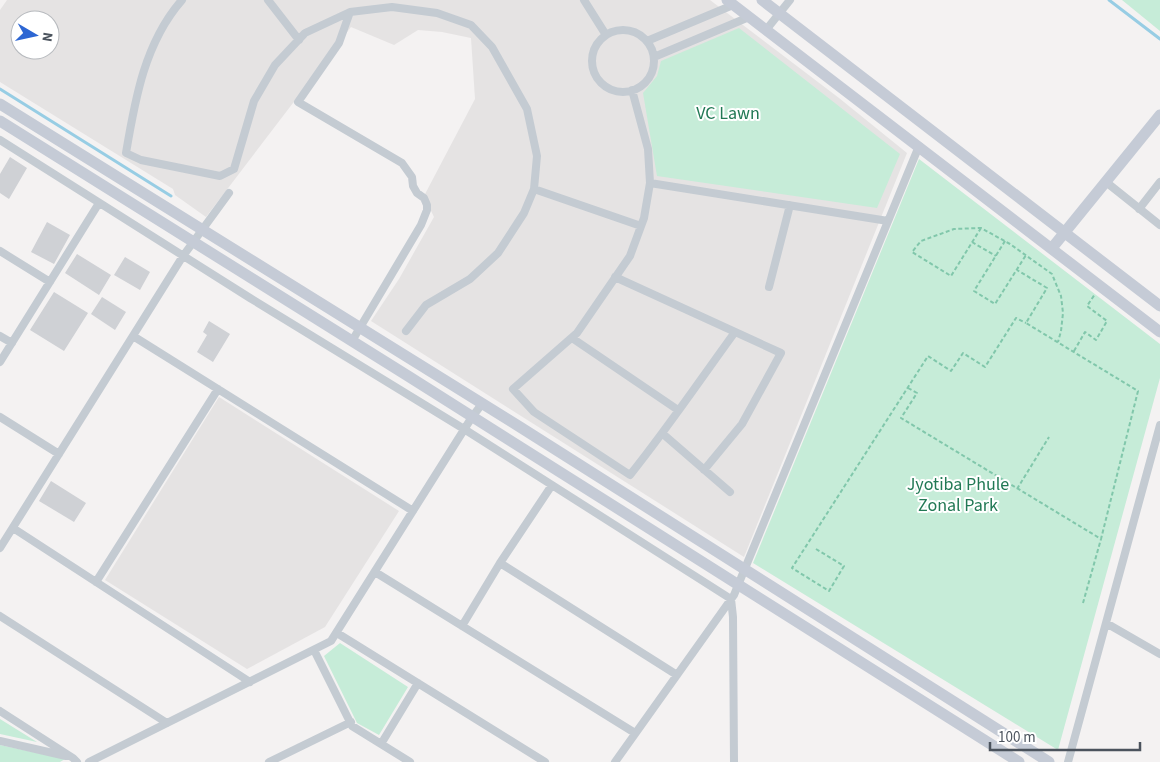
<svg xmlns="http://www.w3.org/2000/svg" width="1160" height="762" font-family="'Source Sans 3',sans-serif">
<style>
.education{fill:#e5e3e3;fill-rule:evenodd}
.green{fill:#c6ecd8}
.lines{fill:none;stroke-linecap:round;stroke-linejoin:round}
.stream{stroke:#97cde4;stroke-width:3}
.building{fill:#cfd1d5}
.path{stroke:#81c7ab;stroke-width:2;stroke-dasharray:4 2.5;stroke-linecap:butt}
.street{stroke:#c4cbd2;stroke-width:8}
.secondary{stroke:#c5cbd6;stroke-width:11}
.labels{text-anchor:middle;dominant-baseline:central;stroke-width:4;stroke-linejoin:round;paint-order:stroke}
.park-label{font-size:18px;fill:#227955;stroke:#fff}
</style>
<rect width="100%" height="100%" fill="#f4f2f2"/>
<path class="education" d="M7 0H710L839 98 907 153 744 557 371 321 399 279 434 217 424 196 475 99 471 38 442 32 418 30 394 45 351 27 206 217 175 195 173 189 0 82V10ZM20 20H50V50H20Z
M219 397 399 511 325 627 247 669 105 580Z"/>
<path class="green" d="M1122 0H1160V31Z
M739 28 900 154 877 208 657 176 643 93 657 76 661 61Z
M919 159 1160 344V378L1058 750 753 563Z
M340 643 408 687 379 735 357 723 324 656Z
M0 719 37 742 0 734Z
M0 745 65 759 60 762H0Z"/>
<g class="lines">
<path class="stream" d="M1109 0 1160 39
M0 89 171 196"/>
</g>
<path class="building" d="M10 157 27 168 9 199 0 193V174Z
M47 222 70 235 54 264 31 252Z
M77 254 111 275 99 295 65 273Z
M125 257 150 272 140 290 114 275Z
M54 292 88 313 64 351 30 330Z
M102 297 126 312 115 330 91 314Z
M209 321 230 334 213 362 197 352 207 335 203 332Z
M51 481 86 503 74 522 39 501Z"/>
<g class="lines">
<path class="path" d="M981 228 951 276 912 252 921 241 954 229 981 228 1010 244 1052 274 1061 296 1063 313 1061 331 1058 342
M1005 241 974 291 995 304 1026 255
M972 242 996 256
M1074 351 1085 332 1096 340 1107 321 1087 306 1095 294
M908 388 917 393 901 418 1101 539 1138 391 1026 323 1047 288 1017 270
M1017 489 1049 437
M816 549 844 566 829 591 792 568 928 356 951 371 963 353 985 367 1016 318 1026 323
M1083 603 1101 539"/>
<path class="street" d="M182 0C145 42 135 99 126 153L141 160 220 176 234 169 254 101 275 65 305 33 350 12 392 7 437 13 471 25 492 47 527 109 537 156 534 189 524 213 498 253 470 279 426 305 406 331
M268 0 299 40
M584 0 606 35
M350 12 339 43 298 102 402 163 412 177 413 186 417 193 424 198 427 205V210L421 225 352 341
M766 30 790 0
M592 61a31 31 0 1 1 62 0a31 31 0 1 1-62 0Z
M647 41 733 5
M654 57 749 17
M632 90 648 149 650 183 644 218 630 256 577 333 513 389 534 412 630 475C667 429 700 380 735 332
M0 140 250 298 464 429 731 599 733 617 734 762
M1106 182 1160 225
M650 183 888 221
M534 189 641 226
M1139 209 1160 182
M0 251 50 282
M615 277 781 353 742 424 704 470
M769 287 790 205
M0 336 12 343
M133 336 413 511
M572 338 678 410
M0 362 99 203
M0 417 59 454
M663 434 730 492
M13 528 250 682
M0 548 183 256 229 193
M500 563 677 675
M375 572 635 733
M96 582 218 389
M0 616 167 723
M1106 623 1160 654
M462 626 500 563 552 485
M337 633 545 762
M314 650 352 726 410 762
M0 711 73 758 77 762
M0 741 66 756
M381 744 418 683
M89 762 331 641 472 417 482 404
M269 762 351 722
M615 762 734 595 919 146
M1068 762 1160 425"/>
<path class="secondary" d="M727 0 1160 332
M762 0 1160 306
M0 104 520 427 1049 762
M0 121 408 376 1019 762
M1052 248 1160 115"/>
</g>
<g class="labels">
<g class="park-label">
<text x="728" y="113">VC Lawn</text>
<text x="958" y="484">Jyotiba Phule<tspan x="958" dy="21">Zonal Park</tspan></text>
</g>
</g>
<g transform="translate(35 35) rotate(99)"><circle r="24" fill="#ffffff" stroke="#b7babe"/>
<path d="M0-4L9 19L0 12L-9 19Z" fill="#2d66d3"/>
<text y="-8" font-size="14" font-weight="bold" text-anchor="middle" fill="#4b535d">N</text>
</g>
<path d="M990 742v8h150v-8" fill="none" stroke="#4b535d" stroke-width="2.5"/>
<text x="998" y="742" font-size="15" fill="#4b535d" stroke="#ffffff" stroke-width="4" paint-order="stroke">100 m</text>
</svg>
